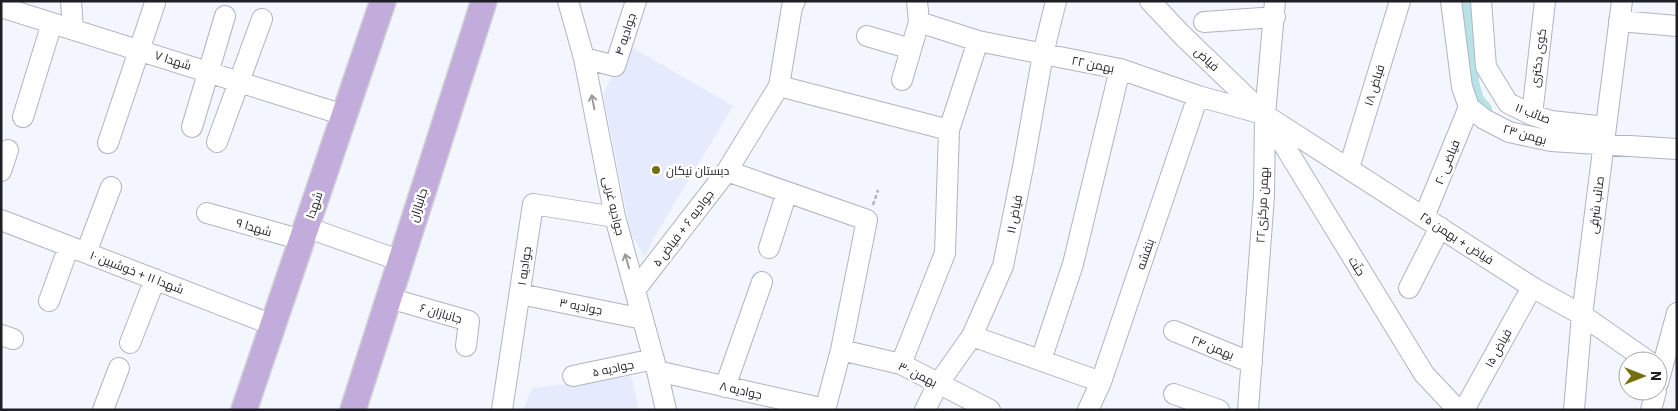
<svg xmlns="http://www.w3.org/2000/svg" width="1678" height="411" font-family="'IBM Plex Sans',Cairo,sans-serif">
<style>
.built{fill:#e5ebfc}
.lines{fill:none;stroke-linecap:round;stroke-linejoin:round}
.canal{stroke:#b7e3e7;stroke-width:14}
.minor-casing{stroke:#b0b4c1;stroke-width:22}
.major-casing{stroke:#d2d2d3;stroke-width:28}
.path{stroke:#b1b3bb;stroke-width:2.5;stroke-dasharray:4 2.5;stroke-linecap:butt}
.minor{stroke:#fff;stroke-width:20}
.major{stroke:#c1acdc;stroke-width:25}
.oneway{stroke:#9a9a9c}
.poi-dot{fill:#766f0f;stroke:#fff;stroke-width:2}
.labels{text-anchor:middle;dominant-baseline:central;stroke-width:5;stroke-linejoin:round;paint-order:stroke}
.street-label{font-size:12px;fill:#1e1f24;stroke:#fff}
.poi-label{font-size:12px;fill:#1e1f24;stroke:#fff;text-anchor:start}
</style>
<rect width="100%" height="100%" fill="#f3f6ff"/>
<path class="built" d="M628 45 733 106 653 239 645 257 631 234 603 94Z
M631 376 639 410H523L532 388Z"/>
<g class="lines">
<path class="canal" d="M1469 1 1472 82 1477 100 1485 109"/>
<g class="minor-casing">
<path id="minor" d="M71 1 73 29
M568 1 584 58 615 217 657 371 666 410
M1150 1 1181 34 1265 115 1532 287 1582 315 1648 361
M1451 1 1462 87 1469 107 1484 119 1509 132 1551 141 1677 149
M1481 1 1486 67 1508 103 1532 115 1551 121 1606 127
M1 7 344 115
M1619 21 1677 26
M919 22 978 41 1120 69 1198 96 1263 114
M1204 22 1275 17
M867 36 911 49
M584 58 615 66 636 1
M902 80 919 22 917 1
M779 86 949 130
M1532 115 1545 1
M23 117 52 23
M1268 119 1424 374 1458 410
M192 127 225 16
M217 142 262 19
M108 143 155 3
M1349 168 1400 1
M1 171 8 150
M727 171 867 220 841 350 825 410
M207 213 302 240
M1424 217 1469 107
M1 220 273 325
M306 227 401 261
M769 248 787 192
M86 253 111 187
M1409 288 1440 227
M635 290 727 171 779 86 792 7 795 1
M520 294 643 319
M389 298 469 321 466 346
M49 301 69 246
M1174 331 1252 363
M1 335 13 339
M972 336 1101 382
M130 343 155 279
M841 350 901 364 990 410
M1041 360 1073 264 1120 69
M901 364 945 253 949 130 978 41
M657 371 825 409
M573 376 654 359
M1658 383 1677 313
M725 387 762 282
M1174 394 1219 410
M103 410 119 368
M502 410 533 204 615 217
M925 410 938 384 972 336 1003 266 1023 167 1043 54 1056 1
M1088 410 1101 382 1198 96
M1248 410 1264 196 1265 115 1275 1
M1464 410 1532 287
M1574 410 1582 315 1622 1
M1651 410 1656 391"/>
</g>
<g class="major-casing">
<path id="major" d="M244 410 383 1
M353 410 484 1"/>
</g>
<path class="path" d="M873 205 878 190"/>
<use href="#minor" class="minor"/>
<use href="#major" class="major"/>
</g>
<defs><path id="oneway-shaft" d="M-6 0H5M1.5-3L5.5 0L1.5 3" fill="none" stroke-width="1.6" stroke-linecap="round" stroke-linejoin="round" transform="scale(1.25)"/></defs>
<g class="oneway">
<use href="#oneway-shaft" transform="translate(593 102) rotate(-101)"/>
<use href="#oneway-shaft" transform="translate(627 261) rotate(-106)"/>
</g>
<circle class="poi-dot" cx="656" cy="170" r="5"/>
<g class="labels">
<g class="street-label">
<text transform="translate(625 34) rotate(-72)">جوادیه ۴</text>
<text transform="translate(1538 58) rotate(-83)">کوی دکتری</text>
<text transform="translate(1207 59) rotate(43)">فیاض</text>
<text transform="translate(173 60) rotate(18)">شهدا ۷</text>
<text transform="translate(1093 64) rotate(11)">بهمن ۲۲</text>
<text transform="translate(1374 85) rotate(-73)">فیاض ۱۸</text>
<text transform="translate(1533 113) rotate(21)">صائب ۱۱</text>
<text transform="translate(1525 134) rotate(16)">بهمن ۲۳</text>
<text transform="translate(1447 162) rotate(-68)">فیاضی ۲۰</text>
<text transform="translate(314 205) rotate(-71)">شهدا</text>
<text transform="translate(418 205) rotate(-72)">جانبازان</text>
<text transform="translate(1262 205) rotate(-87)">۲۲بهمن مرکزی</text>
<text transform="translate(1596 205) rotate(-83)">صائب شرقی</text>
<text transform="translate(614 206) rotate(77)">جوادیه غربی</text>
<text transform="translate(1014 214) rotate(-79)">فیاض ۱۱</text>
<text transform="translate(254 227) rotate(16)">شهدا ۹</text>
<text transform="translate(683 228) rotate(-53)">جوادیه ۶ + فیاض ۵</text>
<text transform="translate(1457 238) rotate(33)">فیاض + بهمن ۲۵</text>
<text transform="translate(1145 254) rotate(-71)">بنفشه</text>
<text transform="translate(524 266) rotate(-82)">جوادیه ۱</text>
<text transform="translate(1357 266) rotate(58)">جنّت</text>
<text transform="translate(137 272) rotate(21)">شهدا ۱۱ + خوشبین ۱۰</text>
<text transform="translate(581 306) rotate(11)">جوادیه ۳</text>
<text transform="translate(441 313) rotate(16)">جانبازان ۶</text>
<text transform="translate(1213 347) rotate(22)">بهمن ۲۴</text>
<text transform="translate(1498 348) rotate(-61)">فیاض ۱۵</text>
<text transform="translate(613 368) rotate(-12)">جوادیه ۵</text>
<text transform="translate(918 374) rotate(26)">بهمن ۳۰</text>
<text transform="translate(741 390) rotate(13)">جوادیه ۸</text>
</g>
<g class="poi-label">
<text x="666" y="170">دبستان نیکان</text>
</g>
</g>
<rect width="1678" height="411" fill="none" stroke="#1e1f24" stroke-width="5"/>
<g transform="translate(1643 376) rotate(90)"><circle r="24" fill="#ffffff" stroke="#a5a5a7"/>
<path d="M0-4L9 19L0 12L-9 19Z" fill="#766f0f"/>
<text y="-8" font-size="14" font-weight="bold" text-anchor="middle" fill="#1e1f24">N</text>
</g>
</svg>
